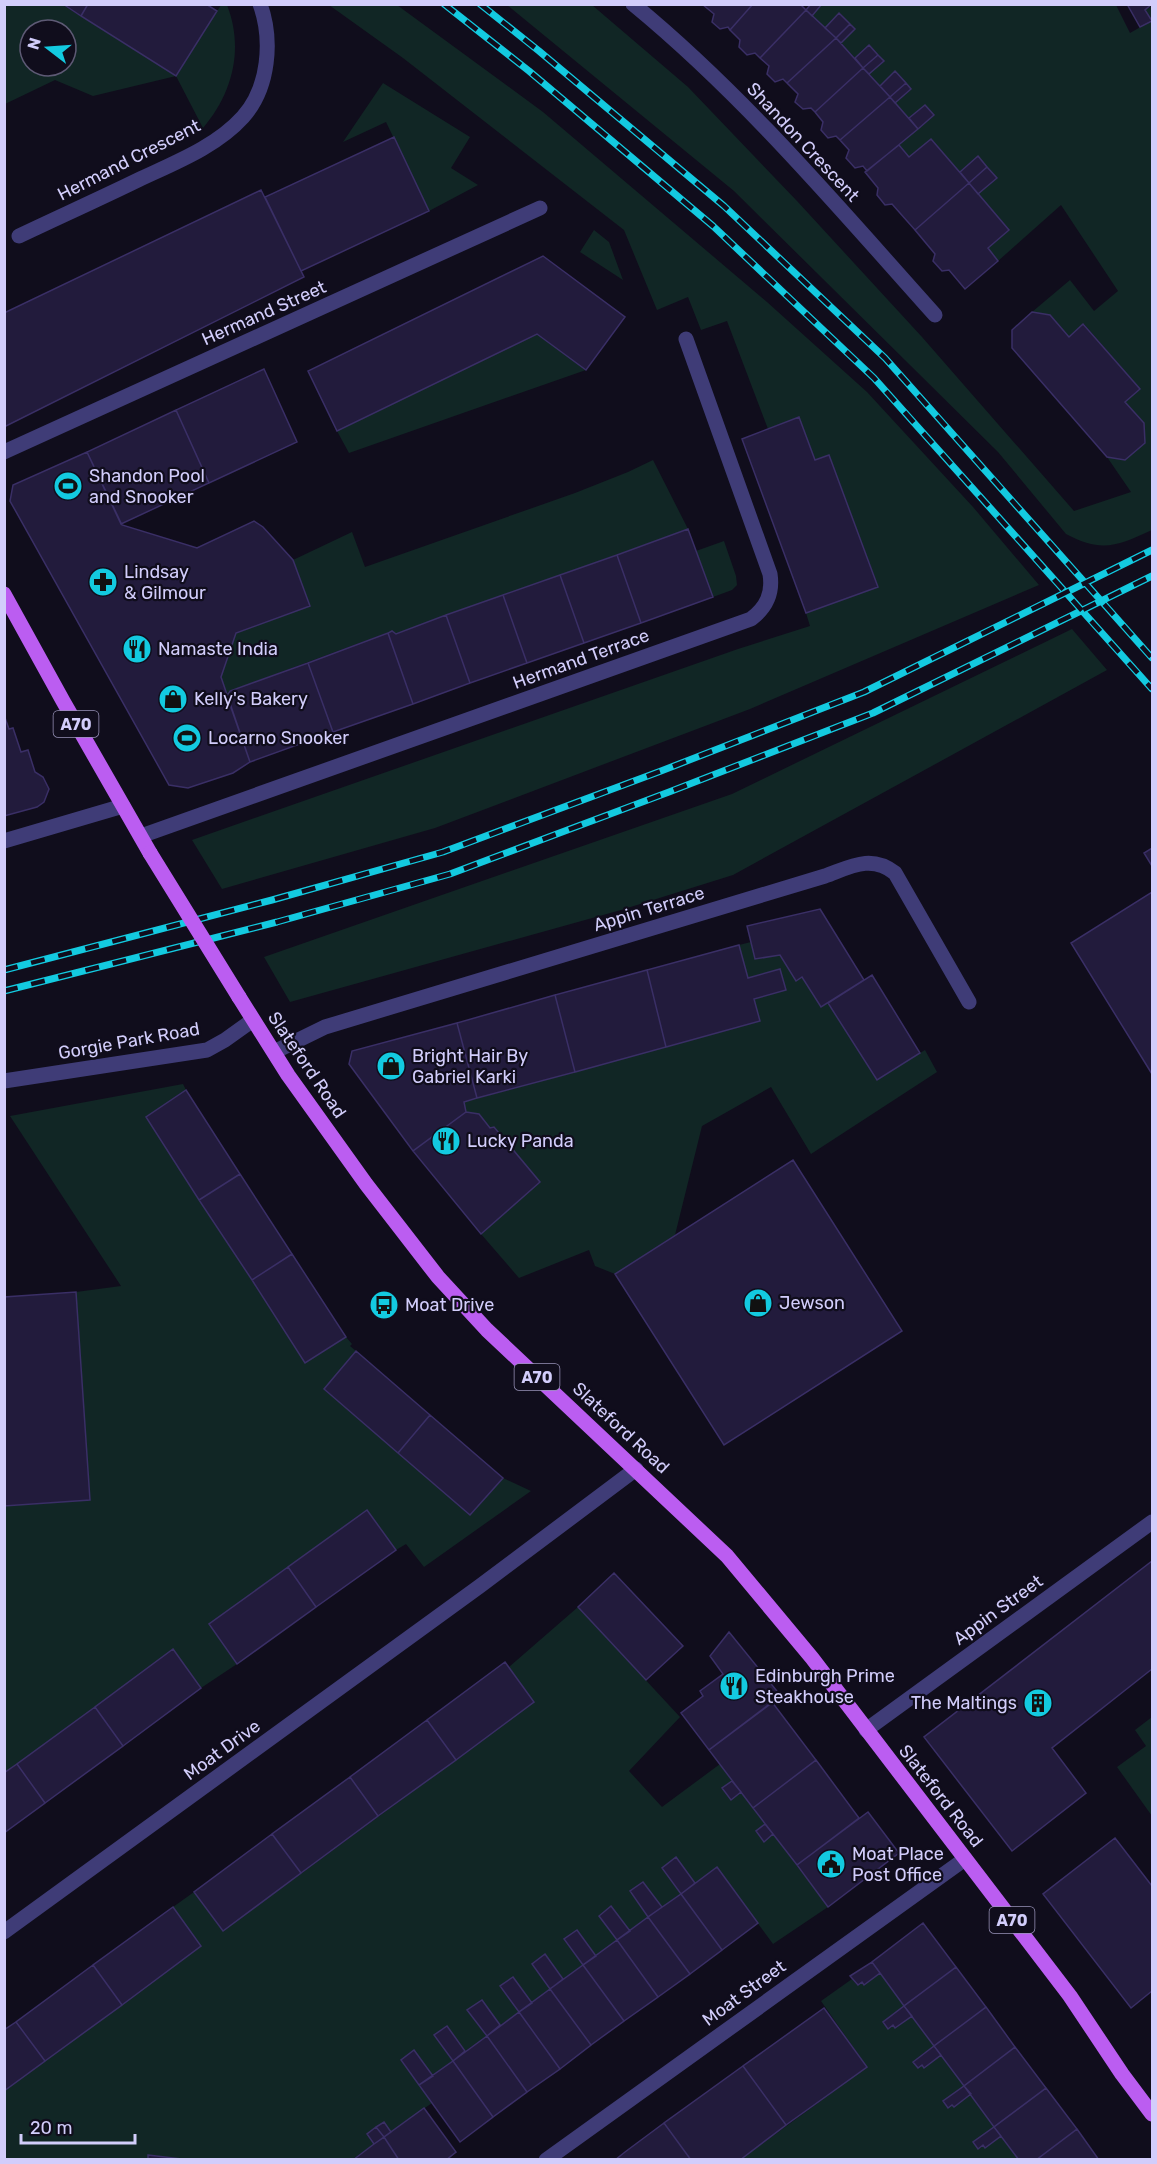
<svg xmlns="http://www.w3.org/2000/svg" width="1157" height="2164" font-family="Rubik,sans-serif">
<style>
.green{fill:#112625;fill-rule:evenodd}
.building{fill:#221b3c;stroke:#3a2f66;stroke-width:1.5}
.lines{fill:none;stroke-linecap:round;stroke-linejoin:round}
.street{stroke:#3f3c77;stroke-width:15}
.primary{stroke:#bb5df1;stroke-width:15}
.rail-casing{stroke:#13cae0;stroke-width:7}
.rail{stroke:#100d1c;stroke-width:4.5;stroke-dasharray:14;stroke-linecap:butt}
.primary-bridge{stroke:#bb5df1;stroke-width:15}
.labels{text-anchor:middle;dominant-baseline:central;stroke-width:4.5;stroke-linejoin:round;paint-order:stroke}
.shield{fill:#100d1c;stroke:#9893b8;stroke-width:1.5}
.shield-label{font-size:16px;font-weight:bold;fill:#d2cdfb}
.street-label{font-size:18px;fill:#d2cdfb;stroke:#100d1c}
.poi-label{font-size:18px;fill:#d2cdfb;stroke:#100d1c;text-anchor:start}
</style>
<rect width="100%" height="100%" fill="#100d1c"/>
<path class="green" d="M822 4 1116 5 1130 33 1151 21 1145 10 1152 6V530C1117 546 1102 553 1066 534L998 452 734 191 507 5H592L688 87 797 201 922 337 1074 511 1131 492 1107 457 1125 460 1144 423 1125 402 1140 389 1084 324 1069 337 1050 315 1032 312 1070 280 1094 311 1118 291 1061 205 998 261 988 248 1009 229 978 194 997 178 978 157 960 172 931 139 909 157 899 145 934 115 925 105 909 118 895 103 911 89 895 71 880 86 869 74 884 61 869 45 855 58 841 43 855 29 840 13 825 28 812 16Z
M4 5H63L176 76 221 5H227C244 48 233 93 203 128L176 76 93 96 55 80 5 104ZM30 30H66V66H30Z
M329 5H397L543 112 767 302 867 392 973 507 1039 585 750 709 435 828 222 889 192 840 738 649 810 626 806 613 878 586 829 455 815 460 799 417 768 429 727 321 701 330 688 297 657 310 624 230 403 58Z
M383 83 470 137 451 168 478 185 429 211 386 122 343 142Z
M594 230 609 242 623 280 580 252Z
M537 334 586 370 349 453 337 431Z
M653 460 688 529 396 634 392 631 230 691 227 696 221 677 236 633 310 606 293 560 352 532 365 567 575 493 628 472Z
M724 541 736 576 737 585 732 590 713 597 696 551Z
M1072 629 1107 670 733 875 621 910 290 1002 264 957 732 794Z
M751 942 755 959 780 955 796 981 802 977 821 1007 828 1003 876 1079 925 1050 937 1072 811 1154 771 1087 702 1126 675 1235 615 1274 595 1266 589 1250 519 1278 481 1234 540 1182 494 1127 490 1128 479 1114 466 1112 464 1102 760 1021 754 999 786 990 780 969 748 978 739 945Z
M183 1084 186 1090 146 1117 305 1362 346 1337 352 1344 350 1346 356 1351 324 1389 470 1515 503 1478 531 1491 424 1567 406 1544 396 1550 367 1510 209 1624 237 1664 201 1688 173 1650 5 1773V1506L90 1500 76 1292 121 1286 10 1116Z
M578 1607 680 1717 629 1771 662 1807 720 1764 732 1781 722 1788 731 1800 741 1792 765 1824 756 1831 763 1841 773 1834 828 1907 773 1944 717 1868 695 1883 676 1858 662 1868 681 1894 662 1907 642 1882 630 1892 648 1917 630 1931 611 1906 599 1916 617 1940 596 1956 577 1930 564 1940 583 1965 563 1979 545 1954 532 1963 550 1989 532 2003 512 1977 500 1987 519 2012 500 2025 482 2000 468 2010 487 2036 465 2051 447 2026 434 2035 453 2061 433 2076 414 2050 401 2060 432 2103 391 2132 383 2122 367 2134 374 2144 353 2159 190 2160 149 2155 148 2160 5 2159 4 2091 200 1947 173 1907 194 1892 223 1931 534 1702 509 1667Z
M1152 1717V1816L1117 1767 1146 1746 1135 1730Z
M880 1973 904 2006 883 2022 888 2029 893 2025 896 2028 912 2016 934 2046 913 2062 918 2068 922 2065 924 2067 941 2055 964 2086 943 2101 948 2108 952 2105 954 2107 971 2094 994 2127 978 2149 1001 2136 1019 2160H740L867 2067 821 2001 852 1979 857 1985 862 1982 864 1985Z"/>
<path class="building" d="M63 4H88L81 16Z
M88 4H206L217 11 176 76 81 16Z
M702 4H753L730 30 728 27 720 29 712 22 714 14Z
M753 4H800L806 10 760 58 755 53 747 55 739 47 740 40 730 30Z
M811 4H822L812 16 806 10Z
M1127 4H1152L1145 10 1152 21 1140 27Z
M806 10 836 38 787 83 783 79 775 82 767 74 769 66 760 58Z
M839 13 850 24 836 38 825 28Z
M850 24 855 29 841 43 836 38Z
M836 38 863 68 815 112 811 108 803 109 795 102 798 94 787 83Z
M869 45 878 55 863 68 855 58Z
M878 55 884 61 869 74 863 68Z
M863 68 890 97 840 140 836 136 828 138 821 130 823 122 815 112Z
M895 71 906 83 890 97 880 86Z
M906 83 911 89 895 103 890 97Z
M890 97 918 129 867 171 863 166 855 168 846 158 849 150 840 140Z
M925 105 934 115 918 129 909 118Z
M394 137 429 211 301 271 265 197Z
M931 139 969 183 915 230 892 204 885 205 877 195 878 188 865 172 899 145 909 157Z
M978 156 987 167 969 183 960 172Z
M987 167 997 178 978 194 969 183Z
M969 183 1009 230 988 248 998 261 965 289 949 270 942 271 933 261 935 254 915 230Z
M261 190 304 277 4 427V313Z
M543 256 625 317 586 370 537 334 337 431 308 371Z
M1032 312 1050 315 1069 337 1083 324 1140 389 1125 402 1144 423 1145 443 1125 460 1107 457 1012 348V330Z
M264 369 297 442 209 483 176 410Z
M176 410 209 483 121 524 87 452Z
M799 417 815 460 829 455 878 587 806 613 742 439Z
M87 452 122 525 197 548 254 521 263 527 293 560 310 606 236 633 221 677 250 762 233 773 188 788 169 785 10 501 13 485Z
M688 529 713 597 641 623 617 555Z
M617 555 641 623 584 643 560 575Z
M560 575 584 643 527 663 503 595Z
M503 595 527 663 470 683 446 615Z
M446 615 470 683 413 704 388 633 392 631 396 634Z
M388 633 413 704 333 732 308 663Z
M308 663 333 732 250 762 227 696 230 691Z
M4 715 9 729 13 728 21 752 28 750 35 772 43 777 49 789 44 802 37 807 4 816Z
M1152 848V866L1144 853Z
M1152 892V1074L1071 943Z
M820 909 864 980 821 1007 802 977 796 981 780 955 755 959 747 926Z
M739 945 748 978 780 969 786 990 754 999 760 1021 666 1047 647 970Z
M647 970 666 1047 575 1072 555 995Z
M872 975 920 1053 877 1080 828 1003Z
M555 995 575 1072 477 1098 457 1023Z
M457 1023 477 1098 464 1102 466 1112 413 1151 349 1064 352 1051Z
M186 1090 240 1174 199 1200 146 1117Z
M466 1112 479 1114 490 1128 494 1127 540 1182 481 1234 413 1151Z
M793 1160 902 1331 724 1445 615 1274Z
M240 1174 292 1254 252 1280 199 1200Z
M292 1254 346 1337 305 1363 252 1280Z
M76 1292 90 1500 4 1506V1297Z
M356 1351 430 1415 398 1453 324 1389Z
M430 1415 503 1478 470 1515 398 1453Z
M367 1510 396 1550 316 1607 288 1567Z
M1152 1561V1669L1052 1748 1086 1793 1012 1851 924 1737Z
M288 1567 316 1607 237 1664 209 1624Z
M614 1573 683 1646 646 1680 578 1607Z
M729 1632 781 1696 709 1750 681 1713 703 1696 700 1691 723 1674 710 1656Z
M173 1649 201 1688 123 1746 95 1707Z
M505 1662 534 1702 456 1760 427 1720Z
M772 1702 816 1760 753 1808 709 1750Z
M95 1707 123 1746 45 1803 17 1764Z
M427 1720 456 1760 378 1816 350 1777Z
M816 1760 859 1818 797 1865 753 1808Z
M17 1764 45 1803 4 1833V1773Z
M350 1777 378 1816 301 1873 272 1834Z
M732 1781 741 1792 731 1800 722 1788Z
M868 1812 899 1853 828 1907 797 1865Z
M765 1824 773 1834 764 1842 756 1831Z
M272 1834 301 1873 223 1931 194 1892Z
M1115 1838 1152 1886V1991L1131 2008 1043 1894Z
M676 1857 695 1883 681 1894 662 1868Z
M717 1867 758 1923 722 1950 681 1894Z
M643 1882 662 1907 648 1917 630 1891Z
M681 1894 722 1950 690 1974 648 1917Z
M611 1906 630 1931 617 1940 599 1916Z
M173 1907 201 1946 122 2005 93 1965Z
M648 1917 690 1974 658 1997 617 1940Z
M923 1923 956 1967 904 2006 872 1962Z
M577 1930 596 1956 583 1965 564 1939Z
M617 1940 658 1997 624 2021 583 1965Z
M545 1954 563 1979 550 1989 532 1964Z
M872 1962 880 1973 864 1985 862 1982 858 1985 850 1976Z
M93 1965 122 2005 45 2061 16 2022Z
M583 1965 624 2021 591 2045 550 1989Z
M956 1967 986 2007 934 2046 904 2006Z
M513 1977 532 2003 519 2012 500 1986Z
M550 1989 591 2045 560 2069 519 2012Z
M482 2000 500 2025 487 2036 467 2010Z
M904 2006 912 2016 895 2028 893 2025 888 2029 883 2022Z
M986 2007 1015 2047 964 2086 934 2046Z
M824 2008 867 2067 786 2125 743 2066Z
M519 2012 560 2069 527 2092 487 2036Z
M16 2022 45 2061 4 2091V2030Z
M447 2026 465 2051 453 2061 434 2035Z
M487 2036 527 2092 493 2117 453 2061Z
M934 2046 941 2055 924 2068 922 2065 918 2068 913 2062Z
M1015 2047 1046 2088 994 2127 964 2086Z
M414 2050 433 2076 419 2085 401 2060Z
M453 2061 493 2117 460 2142 419 2085Z
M743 2066 786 2125 740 2160H691L664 2123Z
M964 2086 971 2094 954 2107 952 2105 948 2108 943 2101Z
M1046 2088 1077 2129 1036 2160H1019L994 2127Z
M424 2108 456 2152 446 2160H399L384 2137Z
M384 2122 391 2132 384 2137 376 2127Z
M664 2123 691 2160H615L625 2152Z
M376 2127 384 2137 374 2144 367 2134Z
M994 2127 1001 2136 985 2148 983 2145 978 2149 973 2142Z
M1077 2129 1099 2160H1036Z
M384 2137 399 2160H353L374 2144Z
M148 2155 190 2160H148Z"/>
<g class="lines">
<path class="street" d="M633 4C745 96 839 208 935 315
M19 236C59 217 99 199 138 180 174 163 216 147 243 117 269 88 273 40 260 4
M4 452 540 208
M141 836 751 619C767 607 773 593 770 574L686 339
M4 841 123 806
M274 1052 325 1027 825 876C850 867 871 854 895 873L969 1002
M4 1081 207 1050 225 1040 253 1020
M866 1730 1152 1522
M4 1932 480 1586 636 1469
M546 2160 965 1859"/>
<path class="primary" d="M4 594 63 701 150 853
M239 997 288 1075 366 1184 438 1277 487 1330 727 1556 812 1658 1070 1996 1122 2074 1152 2114"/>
<g class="rail-casing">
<path id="rail" d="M444 4 529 71 713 226 874 378 1152 689
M480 4 539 51 724 206 885 358 1152 658
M4 970 272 900 443 852 661 771 864 692 1152 550
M4 991 277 922 450 874 669 792 873 713 1152 576"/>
</g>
<use href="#rail" class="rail"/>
<path class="primary-bridge" d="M150 853 239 997"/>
</g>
<defs>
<g id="stadium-disc" transform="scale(1.5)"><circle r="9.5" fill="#13cae0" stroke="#100d1c"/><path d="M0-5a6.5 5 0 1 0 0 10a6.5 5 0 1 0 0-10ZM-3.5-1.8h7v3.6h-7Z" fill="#111"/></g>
<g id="pharmacy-disc" transform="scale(1.5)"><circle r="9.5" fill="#13cae0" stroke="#100d1c"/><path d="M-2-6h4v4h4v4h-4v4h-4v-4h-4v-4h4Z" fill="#111"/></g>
<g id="restaurant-disc" transform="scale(1.5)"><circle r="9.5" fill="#13cae0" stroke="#100d1c"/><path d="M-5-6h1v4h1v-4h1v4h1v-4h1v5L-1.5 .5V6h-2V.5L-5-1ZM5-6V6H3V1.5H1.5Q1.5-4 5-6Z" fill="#111"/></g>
<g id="shop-disc" transform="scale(1.5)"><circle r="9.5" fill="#13cae0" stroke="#100d1c"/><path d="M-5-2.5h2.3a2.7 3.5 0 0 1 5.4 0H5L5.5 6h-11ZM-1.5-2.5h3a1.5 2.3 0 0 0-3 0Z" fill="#111"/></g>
<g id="bus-disc" transform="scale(1.5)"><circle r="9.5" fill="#13cae0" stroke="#100d1c"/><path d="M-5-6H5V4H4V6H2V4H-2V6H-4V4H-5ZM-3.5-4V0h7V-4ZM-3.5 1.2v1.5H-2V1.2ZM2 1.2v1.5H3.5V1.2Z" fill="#111"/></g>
<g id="building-disc" transform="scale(1.5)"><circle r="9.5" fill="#13cae0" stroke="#100d1c"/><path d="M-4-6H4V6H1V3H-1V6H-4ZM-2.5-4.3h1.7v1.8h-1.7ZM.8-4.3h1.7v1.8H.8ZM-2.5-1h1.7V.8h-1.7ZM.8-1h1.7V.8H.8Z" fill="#111"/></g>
<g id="civic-disc" transform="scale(1.5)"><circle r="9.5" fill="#13cae0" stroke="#100d1c"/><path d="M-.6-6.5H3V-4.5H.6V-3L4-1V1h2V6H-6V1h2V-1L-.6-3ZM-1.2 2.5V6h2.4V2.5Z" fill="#111"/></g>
</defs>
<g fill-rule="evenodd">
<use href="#stadium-disc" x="68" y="486"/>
<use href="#pharmacy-disc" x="103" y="582"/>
<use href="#restaurant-disc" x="137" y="649"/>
<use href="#shop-disc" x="173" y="699"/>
<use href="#stadium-disc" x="187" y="738"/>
<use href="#shop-disc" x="391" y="1066"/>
<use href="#restaurant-disc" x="446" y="1141"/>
<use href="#shop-disc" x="758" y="1303"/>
<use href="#bus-disc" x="384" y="1305"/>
<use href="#restaurant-disc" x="734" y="1686"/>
<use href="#building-disc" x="1038" y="1703"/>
<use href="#civic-disc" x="831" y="1864"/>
</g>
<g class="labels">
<g class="shield">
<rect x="53.5" y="711" width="45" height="26" rx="4.5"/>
<rect x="514.5" y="1364" width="45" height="26" rx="4.5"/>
<rect x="989.5" y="1907" width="45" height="26" rx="4.5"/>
</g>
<g class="shield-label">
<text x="76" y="724">A70</text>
<text x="537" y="1377">A70</text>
<text x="1012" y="1920">A70</text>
</g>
<g class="street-label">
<text transform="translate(803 142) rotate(47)">Shandon Crescent</text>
<text transform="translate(129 160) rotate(-27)">Hermand Crescent</text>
<text transform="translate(264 313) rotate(-24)">Hermand Street</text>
<text transform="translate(581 659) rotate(-20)">Hermand Terrace</text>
<text transform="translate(649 909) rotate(-17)">Appin Terrace</text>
<text transform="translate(129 1041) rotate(-10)">Gorgie Park Road</text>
<text transform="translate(307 1065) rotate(56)">Slateford Road</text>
<text transform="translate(621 1428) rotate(43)">Slateford Road</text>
<text transform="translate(998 1610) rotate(-36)">Appin Street</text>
<text transform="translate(222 1750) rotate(-36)">Moat Drive</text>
<text transform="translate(941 1796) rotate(52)">Slateford Road</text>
<text transform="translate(744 1993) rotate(-36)">Moat Street</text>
</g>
<g class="poi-label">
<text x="89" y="476">Shandon Pool<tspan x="89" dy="21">and Snooker</tspan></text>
<text x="124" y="572">Lindsay<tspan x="124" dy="21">&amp; Gilmour</tspan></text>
<text x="158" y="649">Namaste India</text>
<text x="194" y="699">Kelly's Bakery</text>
<text x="208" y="738">Locarno Snooker</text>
<text x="412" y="1056">Bright Hair By<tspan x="412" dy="21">Gabriel Karki</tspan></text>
<text x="467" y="1141">Lucky Panda</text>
<text x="779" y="1303">Jewson</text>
<text x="405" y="1305">Moat Drive</text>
<text x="755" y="1676">Edinburgh Prime<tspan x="755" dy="21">Steakhouse</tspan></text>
<text x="1017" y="1703" text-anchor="end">The Maltings</text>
<text x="852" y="1854">Moat Place<tspan x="852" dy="21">Post Office</tspan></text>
</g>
</g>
<rect width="1157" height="2164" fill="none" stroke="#d2cdfb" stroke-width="12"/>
<g transform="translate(48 48) rotate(287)"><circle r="28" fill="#100d1c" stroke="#5e5a75" stroke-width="1.5"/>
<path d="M0-4.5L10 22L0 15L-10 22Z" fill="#13cae0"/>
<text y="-9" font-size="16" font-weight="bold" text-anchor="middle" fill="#d2cdfb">N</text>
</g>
<path d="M21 2134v9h114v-9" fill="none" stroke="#d2cdfb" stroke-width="3"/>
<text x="30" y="2134" font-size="18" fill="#d2cdfb" stroke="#100d1c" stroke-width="4.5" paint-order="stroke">20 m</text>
</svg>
